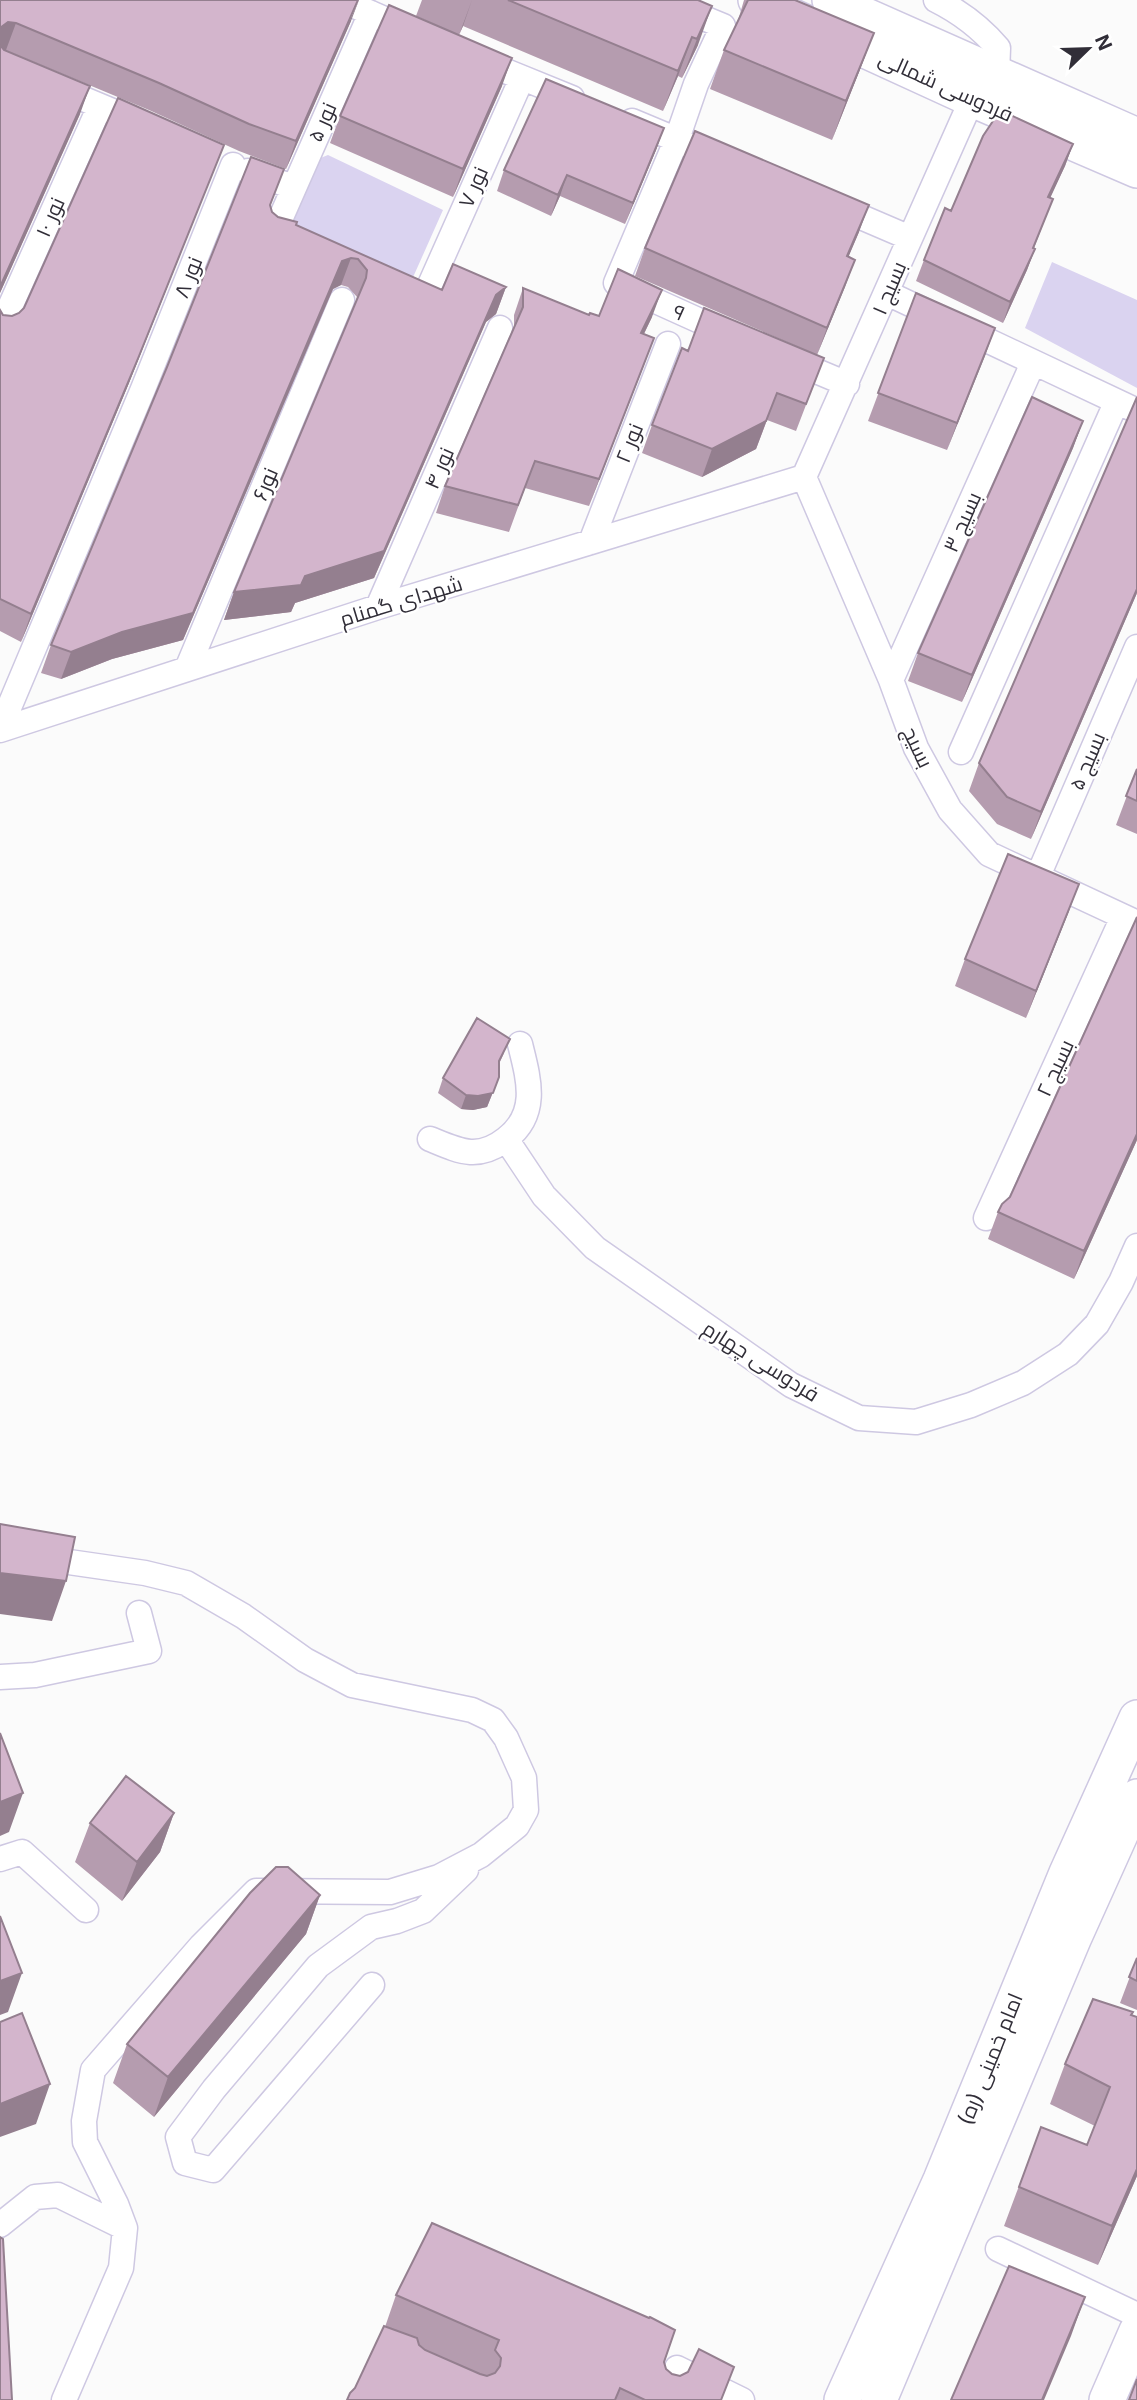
<svg xmlns="http://www.w3.org/2000/svg" width="1137" height="2400" font-family="Inter,Cairo,sans-serif">
<style>
.green{fill:#dad3f0}
.lines{fill:none;stroke-linecap:round;stroke-linejoin:round}
.minor-casing{stroke:#cec8e2;stroke-width:27}
.secondary-casing{stroke:#cec8e2;stroke-width:38}
.minor{stroke:#fff;stroke-width:24}
.secondary{stroke:#fff;stroke-width:35}
.wall{fill:#b59caf}
.shaded-wall{fill:#947f8f}
.building{fill:#d3b5cc;stroke:#947f8f;stroke-width:2}
.labels{text-anchor:middle;dominant-baseline:central;stroke-width:5;stroke-linejoin:round;paint-order:stroke}
.street-label{font-size:21px;fill:#312e38;stroke:#fff}
</style>
<rect width="100%" height="100%" fill="#fbfbfb"/>
<path class="green" d="M328 155 443 210 410 284 283 228 313 161Z
M1052 262 1137 300V388L1025 328Z"/>
<g class="lines">
<g class="minor-casing">
<path id="minor" d="M341 0 414 32
M660 0 723 26 696 84 677 139 616 283 731 335
M936 0C960 12 981 28 998 48L997 74
M476 59 572 98
M0 64 141 123
M632 121 718 157
M248 171 293 187
M833 205 910 238
M275 231 371 13
M887 293 1137 411
M425 296 522 78
M0 329 100 106
M790 360 847 384
M804 477 891 680 916 748 950 810 989 854 1137 923
M804 477 972 99
M591 542 668 344
M378 607 500 328
M187 669 342 300
M891 680 1033 363
M0 729 143 389 233 165
M0 730 378 607 804 477
M961 752 1116 403
M1038 876 1137 647
M430 1139C459 1151 478 1161 506 1139 539 1114 529 1080 520 1044
M506 1139 544 1196 595 1248 791 1385 859 1418 916 1422 971 1405 1023 1383 1068 1354 1097 1324 1121 1282 1137 1246
M986 1218 1123 917
M0 1552 145 1573 186 1583 243 1616 305 1660 352 1685 472 1710 493 1720 506 1738 524 1778 526 1810 517 1826 481 1855 439 1877 390 1892 256 1891 201 1946 93 2070 84 2121 85 2142 116 2204 125 2228 121 2268 64 2400
M0 1677 35 1675 149 1651 139 1613
M0 1859 22 1852 86 1910
M372 1985 213 2170 185 2163 178 2137 214 2089 318 1966 371 1927 397 1921 423 1911 466 1870
M0 2225 35 2197 58 2195 125 2228
M998 2249 1137 2315
M664 2400 677 2368 742 2400"/>
</g>
<g class="secondary-casing">
<path id="secondary" d="M756 0 972 99 1137 170
M830 0 1137 136
M842 2400 941 2180 1067 1873 1137 1718
M879 2400 1074 1937 1137 1797
M1107 2400 1137 2331"/>
</g>
<use href="#minor" class="minor"/>
<use href="#secondary" class="secondary"/>
</g>
<path class="wall" d="M0 0 351 21 286 169 239 151 149 110 5 50 80 114 0 293Z
M422 0H698V45L682 78 678 76 663 111 463 26 459 35 416 16Z
M744 0H795L874 33 859 72 832 140 710 89 724 50 737 24Z
M502 86 453 197 330 143 340 116Z
M664 128 656 150 625 224 560 196 551 216 497 191 504 170Z
M1073 144 1065 166 1050 197 1053 199 1034 248 1035 249 1027 270 1003 323 916 281 924 260 951 211Z
M224 145 129 383 21 642 0 631V310L3 315 12 316 19 313Z
M270 206 272 212 278 217 442 290 506 287 496 314 486 322 374 578 295 603 291 612 224 620 234 592 356 301 357 297 348 287 341 285 333 289 183 640 112 659 61 679 41 673 51 645Z
M859 232 848 257 855 260 817 355 635 276 645 248Z
M523 288 589 315 652 317 644 334V365L589 506 525 488 509 532 436 513 445 486 514 329V315Z
M916 293 995 328 947 450 868 421Z
M688 351 824 358 796 431 767 420 756 449 702 477 642 453 652 425Z
M1083 421 1073 448 962 702 908 681 918 653Z
M1137 593 1031 839 997 824 969 791 979 763Z
M1137 769V834L1116 825Z
M1069 911 1026 1018 955 986 965 959Z
M504 1053 499 1064V1077L487 1107 473 1110 461 1109 438 1093 443 1078Z
M1137 1140 1074 1279 988 1239 998 1212Z
M174 1813 160 1852 122 1901 75 1862 90 1823Z
M320 1895 306 1934 154 2117 113 2083 127 2044Z
M1137 1958V2010L1120 2003Z
M1132 2015 1137 2176 1098 2265 1004 2226 1041 2127 1087 2145 1095 2126 1050 2104 1065 2064Z
M396 2295 664 2362 666 2369 672 2374 722 2400H347L355 2388 385 2327Z"/>
<path class="shaded-wall" d="M359 0 351 21 286 169 296 141Z
M472 0 463 26 459 35Z
M712 6 698 45 682 78 697 39Z
M8 22 16 23 6 50H0V28Z
M874 33 859 72 832 140 846 101Z
M692 37 678 76 663 111 678 71Z
M512 58 502 86 453 197 463 169Z
M90 86 80 114 0 293V287Z
M664 128 656 150 625 224 633 203Z
M1073 144 1065 166 1041 218 1048 197Z
M224 145 129 383 21 642 31 614Z
M567 175 560 196 551 216 558 195Z
M869 205 859 232 837 284 847 256Z
M1035 249 1027 270 1003 323 1010 302Z
M351 258 341 285 333 289 183 640 112 659 61 679 71 652 342 261Z
M855 260 845 287 817 355 827 328Z
M506 287 496 314 486 322 374 578 295 603 291 612 224 620 234 592 305 576 496 295Z
M662 290 652 317 631 360 641 333Z
M995 328 985 356 947 450 957 423Z
M654 338 644 365 589 506 599 479Z
M777 393 756 449 702 477 712 449Z
M1083 421 1073 448 962 702 972 675Z
M1137 589V593L1031 839 1041 812Z
M1079 884 1069 911 1026 1018 1036 991Z
M499 1077 487 1107 473 1110 461 1109 466 1095Z
M1137 1134V1140L1074 1279 1084 1251Z
M0 1573 66 1581 52 1621 0 1614Z
M23 1793 9 1832 0 1836V1802Z
M174 1813 160 1852 122 1901 137 1862Z
M320 1895 306 1934 154 2117 168 2077Z
M22 1973 8 2012 0 2015V1981Z
M50 2084 36 2124 0 2137V2104Z
M1137 2169V2176L1098 2265 1112 2226Z
M1085 2297 1071 2336 1044 2400H1042Z"/>
<path class="building" d="M0 0H358L296 141 249 124 159 83 16 23 8 22 0 28Z
M508 0H698L712 6 697 39 692 37 678 71Z
M748 0H795L874 33 846 101 724 50Z
M389 5 512 58 463 169 340 116Z
M0 45 4 50 90 86 0 287Z
M546 79 664 128 633 203 567 175 558 195 504 170Z
M118 98 224 145 139 356 31 614 0 599V310L3 315 12 316 19 313 24 308Z
M1004 112 1073 144 1048 197 1053 199 1033 248 1035 249 1010 302 924 260 945 208 951 211 983 136 997 115Z
M695 131 869 205 847 256 855 260 827 328 645 248Z
M251 157 284 169 270 205 272 212 278 217 297 222 296 225 442 290 453 264 506 287 496 295 384 551 305 576 301 585 234 592 366 278 367 270 358 259 351 258 342 261 193 613 122 632 71 652 51 645 167 367Z
M618 269 662 290 641 333 654 338 599 479 535 461 518 505 445 486 523 307V288L589 315 590 313 599 316Z
M916 293 995 328 957 423 878 393Z
M704 308 824 358 806 404 777 393 766 421 712 449 652 425 682 348 688 351Z
M1032 397 1083 421 972 675 918 653Z
M1137 397V589L1041 812 1007 797 979 763Z
M1137 769V801L1126 796Z
M1008 854 1079 884 1036 991 965 959Z
M1137 917V1134L1084 1251 998 1212 1002 1204 1010 1197Z
M477 1018 510 1039 499 1061V1077L493 1093 478 1096 466 1095 443 1078Z
M0 1524 75 1537 66 1581 0 1573Z
M0 1733 23 1793 0 1802Z
M126 1776 174 1813 137 1862 90 1823Z
M276 1867H288L320 1895 168 2077 127 2044 250 1893Z
M0 1916 22 1973 0 1981Z
M1137 1958V1981L1129 1977Z
M1093 1999 1133 2012 1131 2015 1137 2017V2169L1112 2226 1019 2187 1041 2127 1087 2145 1110 2087 1065 2064Z
M22 2013 50 2084 0 2104V2022Z
M432 2223 649 2318 650 2317 675 2330 664 2362 666 2369 672 2374 680 2376 688 2372 699 2349 734 2367 721 2400H645L620 2388 615 2400H347L350 2393 355 2388 384 2326 417 2338 419 2345 425 2350 480 2374 487 2376 495 2373 500 2366 501 2358 495 2350 499 2340 396 2295Z
M0 2237 3 2239 12 2400H0Z
M1009 2266 1085 2297 1042 2400H951Z
M1137 2379V2400H1129Z"/>
<g class="labels">
<g class="street-label">
<text transform="translate(946 86) rotate(24)">فردوسی شمالی</text>
<text transform="translate(322 122) rotate(-66)">نور ۵</text>
<text transform="translate(473 187) rotate(-66)">نور ۷</text>
<text transform="translate(50 217) rotate(-66)">نور ۱۰</text>
<text transform="translate(188 277) rotate(-68)">نور ۸</text>
<text transform="translate(889 288) rotate(-67)">بسیج ۱</text>
<text transform="translate(679 312) rotate(24)">۹</text>
<text transform="translate(629 443) rotate(-68)">نور ۲</text>
<text transform="translate(439 468) rotate(-66)">نور ۴</text>
<text transform="translate(265 484) rotate(-67)">نور۶</text>
<text transform="translate(962 522) rotate(-66)">بسیج ۳</text>
<text transform="translate(401 601) rotate(-17)">شهدای گمنام</text>
<text transform="translate(918 747) rotate(65)">بسیج</text>
<text transform="translate(1087 761) rotate(-67)">بسیج ۵</text>
<text transform="translate(1055 1068) rotate(-65)">بسیج ۲</text>
<text transform="translate(761 1361) rotate(32)">فردوسی چهارم</text>
<text transform="translate(990 2059) rotate(-68)">امام خمینی (ره)</text>
</g>
</g>
<g transform="translate(1088 49) rotate(67)" stroke="#ffffff" stroke-width="5" paint-order="stroke">
<path d="M0-5L12 26L0 18L-12 26Z" fill="#312e38"/>
<text y="-10" font-size="19" font-weight="bold" text-anchor="middle" fill="#312e38">N</text>
</g>
</svg>
